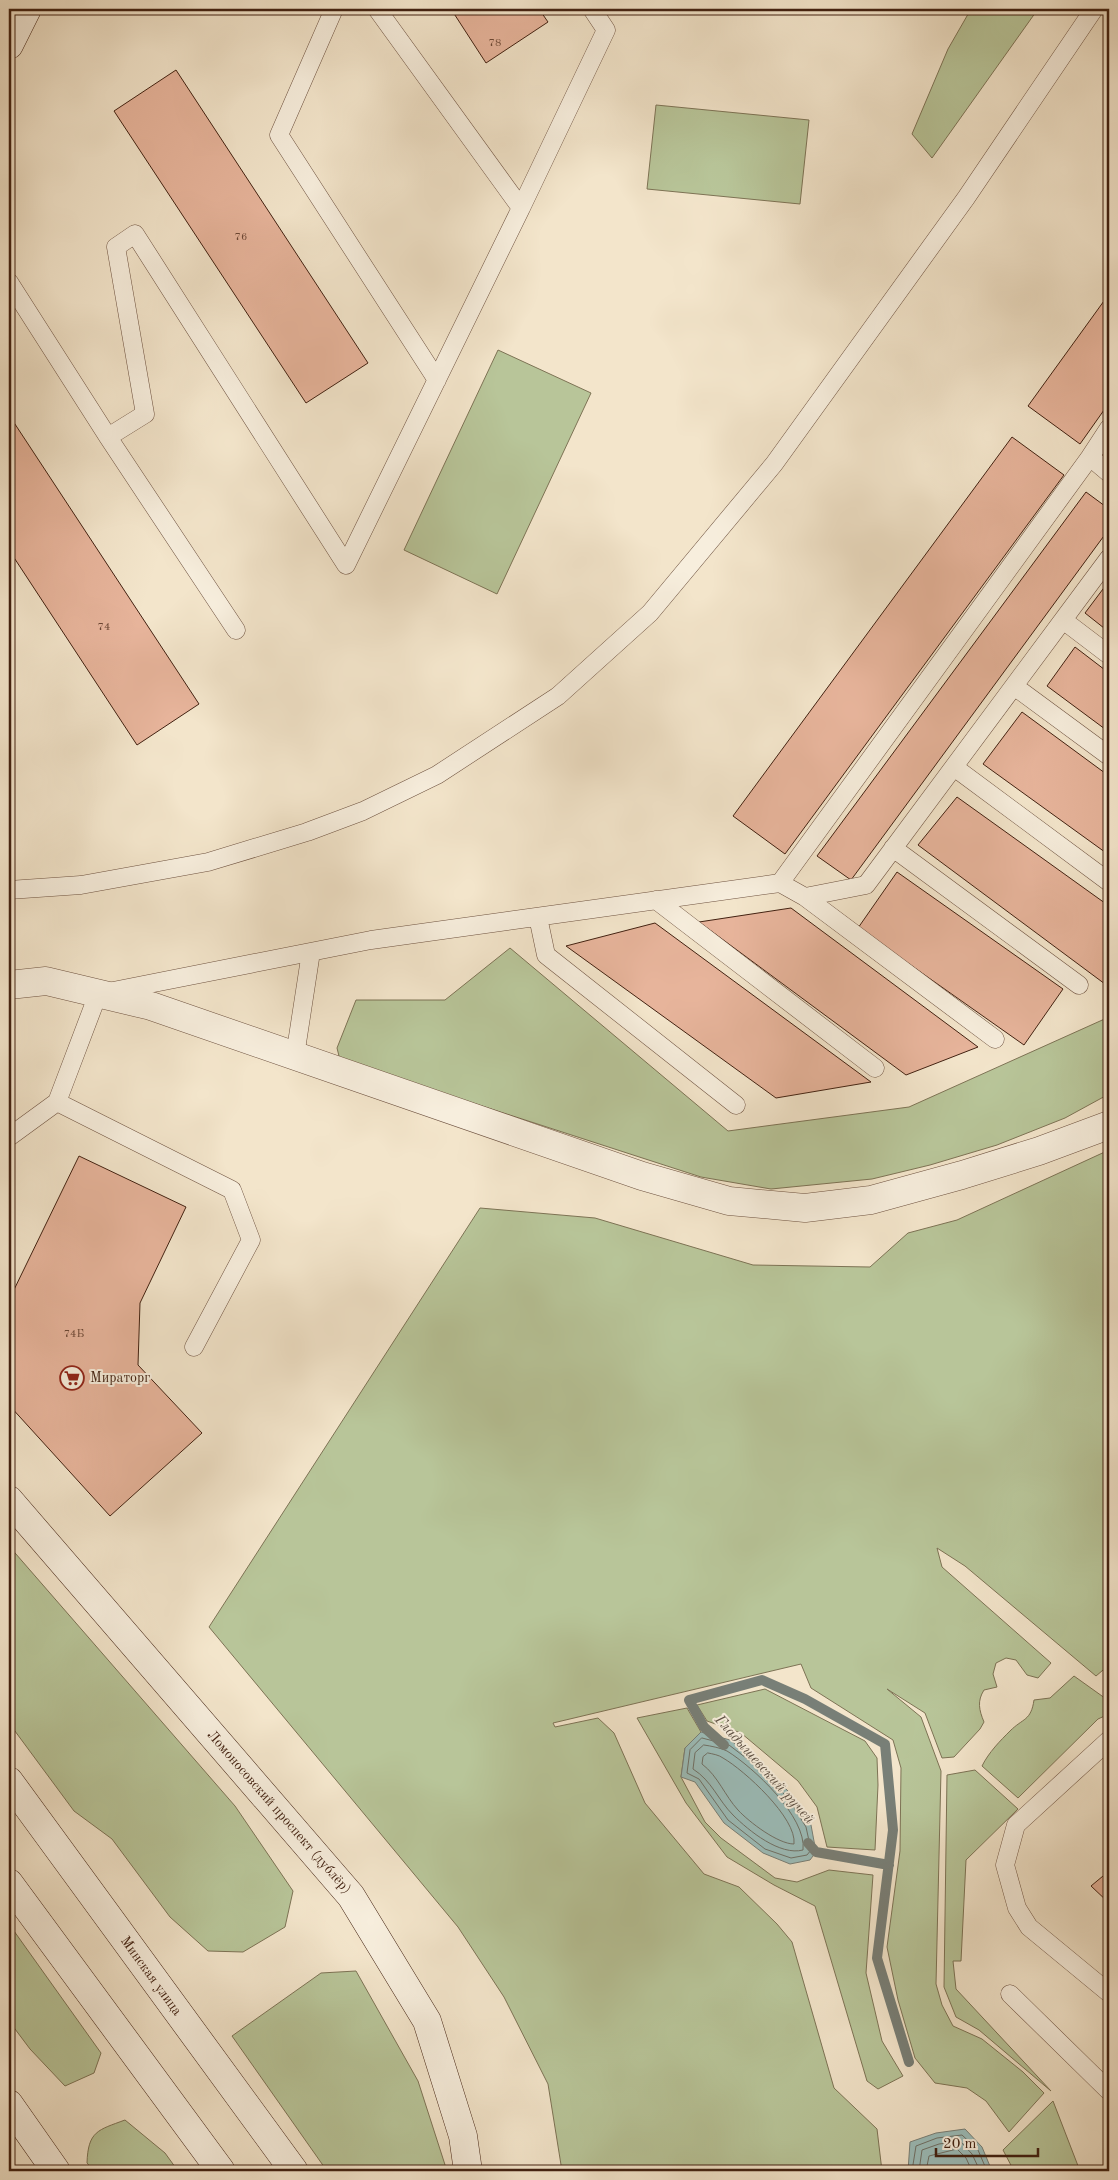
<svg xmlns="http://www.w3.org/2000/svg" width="1118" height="2180" font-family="'Old Standard TT',serif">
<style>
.green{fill:#b8c599;stroke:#7d7355}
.water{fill:#9cbebb;stroke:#787f77}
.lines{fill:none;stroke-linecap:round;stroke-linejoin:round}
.shore{stroke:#6f7066;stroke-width:1}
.stream{stroke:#787f77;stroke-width:10}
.building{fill:#e7b49b;stroke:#422111}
.service-casing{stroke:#6e5240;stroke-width:19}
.minor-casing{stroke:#6e5240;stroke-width:29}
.secondary-casing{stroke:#422111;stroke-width:29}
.service{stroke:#f7eedd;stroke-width:18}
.minor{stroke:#f7eedd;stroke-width:28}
.secondary{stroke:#f7eedd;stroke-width:28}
.labels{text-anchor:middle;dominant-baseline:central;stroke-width:4;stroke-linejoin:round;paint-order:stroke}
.number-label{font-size:11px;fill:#6b4634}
.poi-label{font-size:14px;fill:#422111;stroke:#f7eedd;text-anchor:start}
.street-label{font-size:14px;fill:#422111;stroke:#f7eedd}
.water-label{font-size:15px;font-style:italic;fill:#5d5044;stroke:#f7eedd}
</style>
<rect width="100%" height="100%" fill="#f3e5cb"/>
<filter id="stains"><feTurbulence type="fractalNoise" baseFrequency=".004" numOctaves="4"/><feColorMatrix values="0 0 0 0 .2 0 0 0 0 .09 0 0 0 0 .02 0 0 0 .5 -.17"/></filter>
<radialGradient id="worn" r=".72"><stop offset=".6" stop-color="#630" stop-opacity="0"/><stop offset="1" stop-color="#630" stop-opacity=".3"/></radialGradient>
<path class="green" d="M971 9H1038L932 158 912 134 948 49Z
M656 105 809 120 800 204 647 189Z
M498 350 591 393 497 594 404 550Z
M510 948 728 1131 909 1107 1109 1017V1094L1065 1118 997 1145 930 1165 872 1179 771 1189 701 1177 340 1060 337 1048 356 1000H445Z
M1109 1150V1665L1096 1676 965 1566 937 1548 942 1567 1051 1663 1038 1678 1027 1675 1016 1660 1006 1658 996 1663 993 1674 997 1687 984 1690C977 1701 979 1710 984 1722L980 1729 954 1757 942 1758 925 1713 887 1689 921 1717 941 1771 936 1984 942 2005 953 2026 982 2039 1023 2072 1044 2093 1009 2132 986 2101 967 2088 935 2083 915 2058 898 2000 887 1947 900 1851 901 1768 893 1740 811 1688 801 1664 553 1723 555 1727 598 1718 614 1733 645 1803 704 1874 739 1887 777 1924 792 1942 834 2088 877 2129 882 2171H562L548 2084 504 1997 458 1927 209 1627 480 1208 595 1218 753 1265 870 1267 908 1233 957 1220Z
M9 1546 235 1806 293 1891 285 1927 243 1952 208 1951 170 1917 112 1839 74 1811 9 1723Z
M1074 1676 1109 1701V1714L1098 1719 1018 1798 982 1766C989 1752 1000 1741 1010 1731 1023 1718 1031 1721 1034 1700L1050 1698Z
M765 1689 865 1741 877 1758 878 1785 875 1850 827 1847 817 1807 798 1781 741 1733 707 1721 697 1705Z
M687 1708 701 1732 685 1748 681 1777 705 1822 721 1838 775 1878 797 1882 829 1870 873 1875 866 1973 882 2041 903 2076 878 2089 867 2081 815 1906 774 1885 727 1857 686 1803 637 1718Z
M975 1770 1018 1809 966 1860 961 1961H953L956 1989 1051 2091 979 2030 956 2017 944 1987 947 1775Z
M9 1924 101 2053 94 2073 65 2086 30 2049 9 2021Z
M356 1971 418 2081 447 2171H327L232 2036 321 1973Z
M1053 2101 1080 2171H1014L1003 2150Z
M125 2120 165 2153 178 2171H94L87 2163C88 2131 98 2130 125 2120Z"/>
<path class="water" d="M701 1732 730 1740 757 1760 792 1795 811 1825 816 1852 810 1860 790 1864 763 1853 724 1823 695 1782 681 1777 685 1748Z
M965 2129 982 2147 992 2171H908L910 2142 936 2133Z"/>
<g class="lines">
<path class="shore" d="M702 1738 729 1745 754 1764 788 1798 806 1827 811 1850 807 1855 791 1858 765 1849 728 1820 699 1779 687 1773 690 1750Z
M704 1745C711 1746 721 1748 727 1751 753 1767 807 1817 803 1850 780 1856 749 1831 733 1815 718 1800 712 1781 693 1769L695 1753Z
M708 1753C713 1754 719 1755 723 1758 744 1770 797 1818 794 1844 778 1844 749 1822 738 1810 725 1796 718 1776 702 1764L703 1757Z
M912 2171 916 2146 937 2138 962 2135 978 2150 987 2171
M919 2171 922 2150 939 2144 960 2141 972 2154 980 2171
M926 2171 929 2156 957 2149 966 2158 972 2171"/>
<path class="stream" d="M724 1745 704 1727 689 1700 762 1680 805 1699 885 1744 893 1830 877 1958 909 2062
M808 1843 816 1852 889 1865"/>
</g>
<path class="building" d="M451 9H539L548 22 486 63Z
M176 70 368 363 306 403 114 111Z
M1109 294V403L1080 444 1028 406Z
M9 415 199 704 137 745 9 550Z
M1012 437 1064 475 785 854 733 816Z
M1086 492 1109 509V529L851 880 817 856Z
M1109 581V632L1085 613Z
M1075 647 1109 673V732L1047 686Z
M1022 712 1109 776V855L983 764Z
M957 797 1109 906V987L918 845Z
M897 872 1063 989 1024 1045 858 928Z
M791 908 978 1047 906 1075 699 922Z
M655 923 871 1082 776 1098 566 946Z
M79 1156 186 1207 140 1303 138 1365 202 1433 110 1516 9 1405V1300Z
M1109 1871V1903L1091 1886Z"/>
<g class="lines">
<g class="service-casing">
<path id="service" d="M334 9 279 135 437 380
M521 208 606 30 592 9
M9 282 108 437 236 630
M1109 428 1090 457 1109 473
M108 437 145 414 116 247 135 234 346 565 521 208 377 9
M1063 620 1109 655
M1014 686 1109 756
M954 767 1109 882
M893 848 1079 985
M780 883 1090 457
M9 890 81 885 208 862 307 832 363 811 437 775 558 696 650 613 774 464 966 198 1094 9
M805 897 995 1039
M656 900 875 1068
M538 917 546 955 736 1105
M295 1056 311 952
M57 1102 232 1190 251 1240 194 1347
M9 1137 57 1102 98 994 371 940 780 883 805 897 866 885 1109 558
M1109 1740 1016 1825 1005 1865 1017 1908 1029 1927 1109 1993
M1010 1994 1109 2091"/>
</g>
<g class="minor-casing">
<path id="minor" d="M9 985 46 981 151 1006 642 1176 729 1201 805 1208 871 1200 962 1175 1039 1151 1109 1125"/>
</g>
<g class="secondary-casing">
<path id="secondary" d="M9 45 27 9
M9 1500 351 1896 427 2021 463 2136 468 2171
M9 1781 294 2171
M9 1883 221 2171
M9 2104 56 2171"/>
</g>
<use href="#service" class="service"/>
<use href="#minor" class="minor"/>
<use href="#secondary" class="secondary"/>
</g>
<defs>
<g id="supermarket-ring" transform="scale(1.25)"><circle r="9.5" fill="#f7eedd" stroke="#8f2418" stroke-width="1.5"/><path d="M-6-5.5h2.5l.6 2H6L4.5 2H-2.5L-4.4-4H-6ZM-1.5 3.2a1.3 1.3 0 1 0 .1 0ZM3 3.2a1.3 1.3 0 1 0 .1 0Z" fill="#8f2418"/></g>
</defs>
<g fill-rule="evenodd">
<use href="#supermarket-ring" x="72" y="1378"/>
</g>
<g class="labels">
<g class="number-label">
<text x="495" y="43">78</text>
<text x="241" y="237">76</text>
<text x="104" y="627">74</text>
<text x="74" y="1334">74Б</text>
</g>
<g class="poi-label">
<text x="90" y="1378">Мираторг</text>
</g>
<g class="street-label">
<text transform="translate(279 1812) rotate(49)">Ломоносовский проспект (дублёр)</text>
<text transform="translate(151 1976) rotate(54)">Минская улица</text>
</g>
<g class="water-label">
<text transform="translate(764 1770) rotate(48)">Гладышевский ручей</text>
</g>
</g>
<rect width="1118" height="2180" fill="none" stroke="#f3e5cb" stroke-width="30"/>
<rect x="10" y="10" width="1098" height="2160" fill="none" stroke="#422111" stroke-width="2.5"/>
<rect x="15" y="15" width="1088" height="2150" fill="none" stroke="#422111"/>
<path d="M936 2148v8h102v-8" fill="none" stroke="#422111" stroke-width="2.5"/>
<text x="943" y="2148" font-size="15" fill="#422111" stroke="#f7eedd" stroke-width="4" paint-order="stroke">20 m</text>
<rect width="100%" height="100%" filter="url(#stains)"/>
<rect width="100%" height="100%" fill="url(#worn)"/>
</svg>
